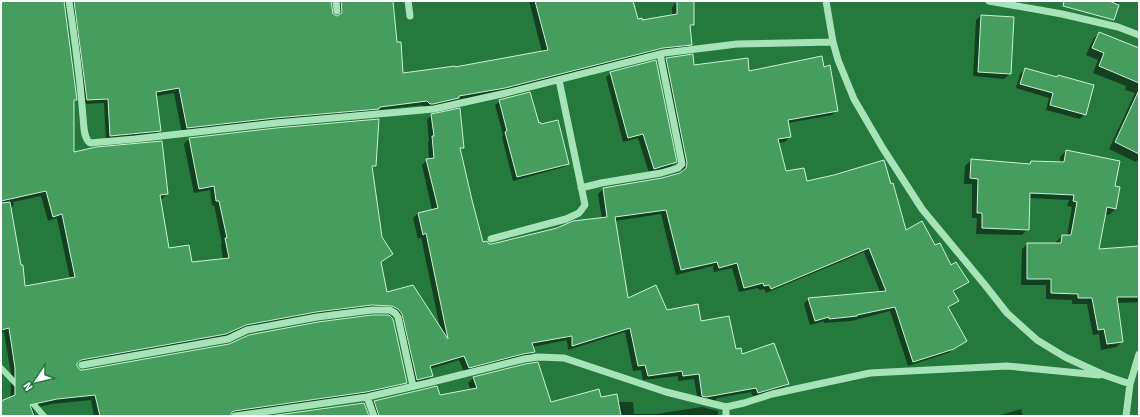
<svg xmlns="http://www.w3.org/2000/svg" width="1140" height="417" font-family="Signika,sans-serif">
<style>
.shadow{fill:#0007;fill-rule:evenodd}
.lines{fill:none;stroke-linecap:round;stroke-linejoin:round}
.stream{stroke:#9ce4af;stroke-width:6}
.building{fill:#469d5f;stroke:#caf3d5}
.minor{stroke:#a7e3b8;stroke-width:7}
</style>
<rect width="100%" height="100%" fill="#25783e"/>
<path class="shadow" d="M1 1H63L76 100 73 102V153L167 194 162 199H160L168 249 191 263 223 260 221 244 222 243 214 205 212 206 210 190 194 193 184 144 189 139 277 129 375 165 372 169 381 237 392 254 381 263 386 293 440 328 421 237 418 239 413 218 418 213 432 210 422 165 427 160H429L428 142 429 141 427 120 432 115 463 147 460 150 482 243 492 245 602 219 598 194 603 189 663 179 681 173 682 169 661 64 666 59 693 66 748 72 823 68 837 110 832 115 788 123 789 137 785 142 778 143 786 172 935 246 951 266 967 282 953 293 958 300 947 309 965 341 960 346 948 353 908 366 890 311 851 321 824 323V321L810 325 804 304 808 299 880 292 864 252 766 293 764 289 759 290 758 288 739 292 732 268 714 272 713 266 676 275 661 214 615 221 627 299 701 323 741 355 788 384 783 388 753 397 751 392 717 398 713 404 698 401 694 379 678 381V376L643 380 641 370 633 371 625 332 568 350 567 340 532 347 534 352 529 357 464 372 459 360 430 369 432 376 427 381 412 385 398 321 393 314 366 310 221 339 76 364V367L79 370 406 382 401 387 360 397 230 416H94L91 400 52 404 33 408 36 416H10L11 374 4 332 1 333ZM41 196 48 221 57 218 70 279 24 287 9 210 14 205 13 202Z
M65 1H330L331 12 334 16H337L336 6 332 1H392L396 43 402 74 454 68 542 52 529 1H632L637 20 641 21 672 15V7L677 2 693 24 689 28 691 44 686 49 499 93 456 100 453 103 425 109 422 105 182 133 174 93 156 96 160 131 155 136 106 141 104 103 82 104Z
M1065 1H1119L1117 8Z
M981 15 1013 17 1010 74 1004 79 973 76 976 20Z
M1099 33 1139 57V158L1136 162 1109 149 1135 93 1125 90 1126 86 1093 73 1098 60 1086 55 1093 39Z
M1025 69 1085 114 1080 119 1046 110 1049 98 1016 88 1020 74Z
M611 73 675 162 671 167 649 173 638 138 623 142 606 77Z
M500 101 538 124 568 163 564 167 513 181 502 137 503 135 495 105Z
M1066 151 1114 187 1115 209 1109 215 1105 214 1098 250 1139 247V302L1117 303 1122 342 1116 347 1101 350 1099 334 1093 335 1087 304H1072V300L1046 299V285H1021L1022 249 1027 244H1056V242L1062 236H1067L1072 207 1067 206 1069 200 1029 198 1028 229 1022 235 976 234 977 218H972V184H964L965 166 971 160 1029 164 1031 162 1060 163V157Z
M525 365 550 403 600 398 618 402H633L634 414H656L702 407 718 411V416H372L369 406 374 402 436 387 440 396 471 390 468 383 473 378Z
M1021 409 1023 416H997Z"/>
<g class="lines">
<path class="stream" d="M1 368 21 389
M29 399 44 416"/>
</g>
<path class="building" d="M1 1H64L77 100H74V152L96 147 162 141 168 194 160 195 169 248 189 245 192 262 229 258 225 238H227L219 201H216L214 186 199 189 189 138 276 128 379 119 376 166H372L382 237 393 254 381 262 387 292 413 285 448 339 426 233 423 235 418 213 438 208 426 159 434 158 432 136H434L431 114 460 108 464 148H460L472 200 483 242 487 241 489 244H492L557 228 573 221 607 217 603 188 662 178 680 173 686 168 687 163 666 58 693 54 694 65 748 58 749 71 822 56 824 67 830 65 838 111 788 120 791 137 778 139 786 171 804 168 807 181 834 175 884 160 891 184 893 183 906 230 922 221 935 245 940 243 951 265 956 262 969 282 953 291 959 301 948 307 967 341 954 349 913 362 895 307 857 315V316L829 319V317L815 321 808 298 886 291 869 248 771 289 769 285 764 286 763 283 744 288 737 263 719 268 717 262 681 270 666 210 615 217 628 298 656 285 667 310 698 304 701 321 729 316 736 349 741 348 742 354 774 343 789 384 758 393 756 388 706 397 702 396 699 374 683 376 682 371 648 376 645 365 638 366 630 328 572 346V336L532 343 535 352 523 354 469 368 464 356 430 366 433 376 417 380 402 314 398 309 392 306 372 305 316 312 246 325 226 334 81 360 77 363V366L80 370H83L229 344 249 335 318 322 372 315H389L393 319 407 383 366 392 234 411 232 412 230 416H100L95 395 57 399 30 405 34 416H1V401L15 395V368L9 328 1 330V203L10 202 21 265H23L25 286 75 277 62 214 53 217 46 191 1 201Z
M74 1H331L333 14 337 16 342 13 341 1H393L397 42H401L403 73 455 66V67L548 50 535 1H633L638 19 642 18V20L677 14V1H694V25H690L692 45 663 48 505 88 459 96V98L433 104H430L427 101 380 107 379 109 275 118 187 128 179 88 156 92 161 131 110 136 108 99 87 100Z
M1064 1H1109L1119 5 1114 20 1063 6Z
M981 15 1014 17 1011 74 978 72Z
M1099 32 1139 48V83L1099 66 1104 53 1092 48Z
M656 60 677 162 654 169 643 134 628 138 610 72Z
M1025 68 1057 77 1058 75 1094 85 1086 115 1050 105 1053 93 1020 84Z
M1139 90V154L1115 142Z
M530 92 539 123 540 122 541 124 558 120 569 164 517 177 505 132 507 131 499 100Z
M1066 150 1120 161 1115 186 1120 187 1116 209 1107 207 1099 249 1139 246V297H1117L1123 342 1107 344 1104 329 1098 330 1092 298H1078V294L1051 293V279H1027V243H1061L1062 235H1071L1077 202 1073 201 1074 195 1030 193 1029 230 982 228V213H977L978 179 970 178 971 159 1030 164 1031 161 1064 162Z
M538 362 551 402 599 389 601 397 617 394 621 416H379L374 401 437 386 440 395 477 388 473 377 525 364Z
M364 403 369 416H270Z"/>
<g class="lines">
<path class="minor" d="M69 1C75 40 80 78 83 117 84 124 83 138 90 143L135 139 276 123 434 109 506 93 664 53 737 44 833 42
M336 1 337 11
M408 1 410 16
M826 1 833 42 838 60 854 99 882 147 922 209 985 285 1007 313 1037 340 1065 357 1104 375 1130 384
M989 1 1062 14 1118 27 1139 35
M581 188 601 183 661 173 678 168 682 164 660 54
M491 239 566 219 579 213 585 205 559 80
M82 365 228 339 247 330 317 317 372 310H390L395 313 398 317 413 386
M367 397 374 416
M235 416 367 397 432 382 524 359 538 357 564 358 666 392 726 407
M726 416V407L744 403 772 394 870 373 1007 366 1099 375
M1126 416 1130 384 1139 354"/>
</g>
<rect width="1140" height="417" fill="none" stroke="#ffffff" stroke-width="4"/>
<g transform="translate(36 381) rotate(235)" stroke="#25783e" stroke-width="3" paint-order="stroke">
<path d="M0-3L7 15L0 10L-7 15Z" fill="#ffffff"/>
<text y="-6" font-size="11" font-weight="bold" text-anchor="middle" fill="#ffffff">N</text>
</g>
</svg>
